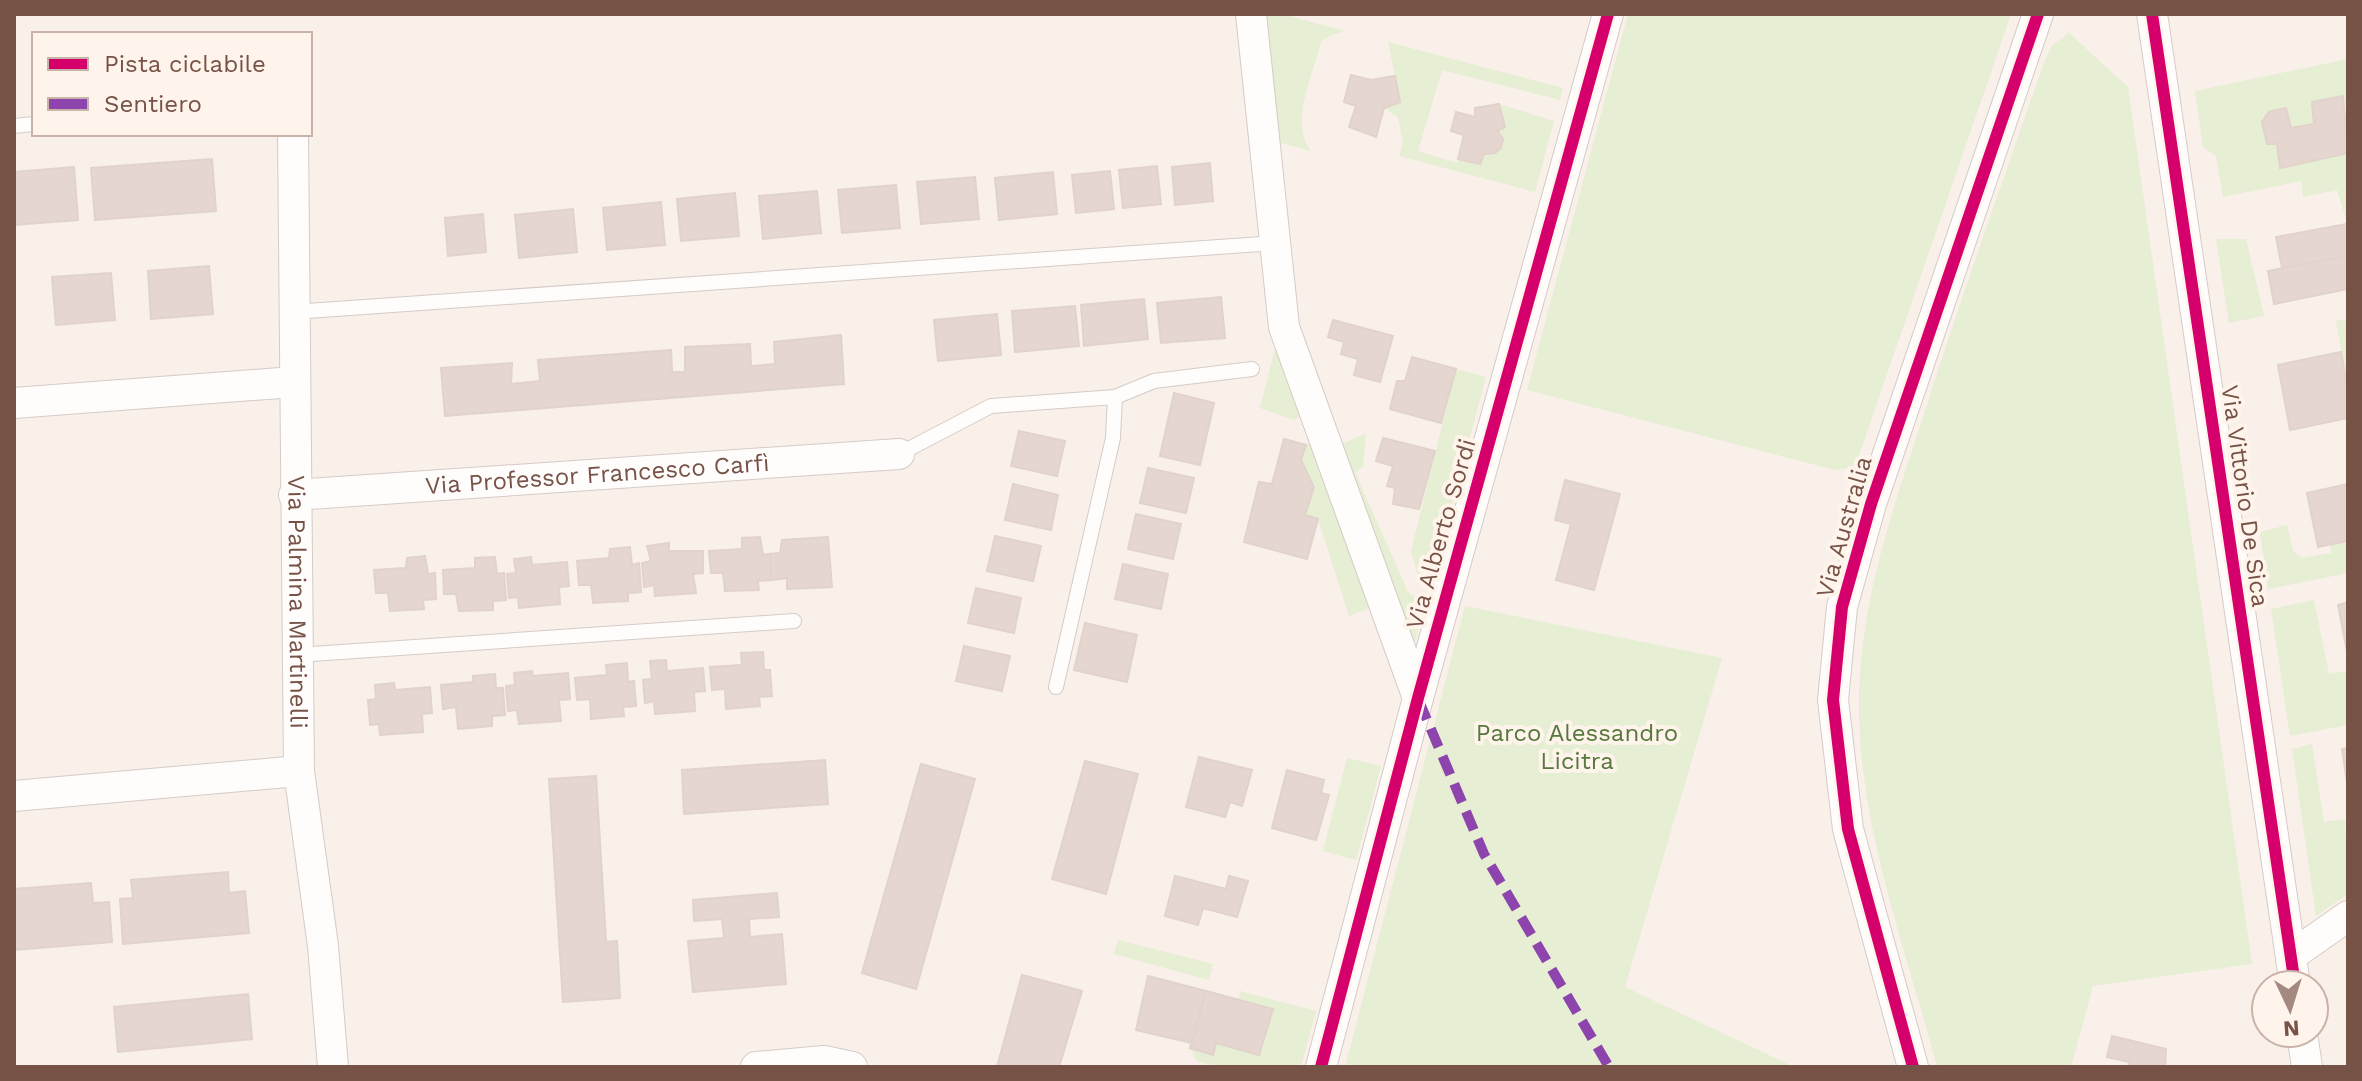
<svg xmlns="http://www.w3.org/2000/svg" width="2362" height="1081" font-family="'Work Sans',sans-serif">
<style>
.green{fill:#e6eed3}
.building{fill:#e5d7d0;stroke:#e1d2cb;stroke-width:2}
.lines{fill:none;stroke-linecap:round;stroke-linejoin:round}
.lane-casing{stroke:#d6cbc6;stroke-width:16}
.street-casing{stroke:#d6cbc6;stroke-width:32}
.lane{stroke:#fefdfc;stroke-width:14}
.street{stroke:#fefdfc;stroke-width:30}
.quiet{stroke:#8e44ad;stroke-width:10;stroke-dasharray:20 10;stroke-linecap:butt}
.cycleway-casing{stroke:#fff4eb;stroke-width:17}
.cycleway{stroke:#d6006c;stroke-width:12}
.labels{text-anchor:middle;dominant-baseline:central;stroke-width:8;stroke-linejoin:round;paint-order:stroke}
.street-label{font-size:24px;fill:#775247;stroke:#fff4eb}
.park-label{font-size:24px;fill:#56783c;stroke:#fff4eb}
</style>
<rect width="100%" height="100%" fill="#f8f0e9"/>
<path class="green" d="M1267 14H1281L1345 31 1331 35 1321 42C1313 75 1289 122 1311 151L1278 142Z
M1628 14H2011L1855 467 1835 470 1527 390Z
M2069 33 2128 87 2252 964 2093 986 2071 1067H1937C1906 949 1858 825 1859 701 1860 601 1893 509 1924 414 1961 297 2003 181 2043 65L2052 45Z
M1388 42 1563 88 1560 100 1442 70 1418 151 1457 163 1458 159 1480 164 1484 154C1496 153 1501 151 1503 139L1497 131 1505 127 1499 104 1554 121 1535 192 1399 156 1403 143 1398 117 1384 108 1400 101Z
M2348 59V226L2337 190 2303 197 2301 181 2223 197 2216 156 2203 147 2195 91Z
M2216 239H2246L2264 316 2229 323Z
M2348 319V391L2336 321Z
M1277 341 1305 412 1294 420 1260 408Z
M1456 369 1486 377 1430 586 1417 573 1411 551Z
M1366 433 1363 467 1355 472 1408 592 1425 604 1414 644 1338 446Z
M1315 439 1371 607 1349 616 1318 519 1305 515 1314 487 1301 460 1306 445Z
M2287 525 2293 551 2302 558 2331 553 2330 545 2348 541V573L2268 589 2260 532Z
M2314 600 2329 674 2348 671V725L2290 736 2271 609Z
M1465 606 1722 658 1625 987 1794 1067H1345Z
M2312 744 2324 822 2345 819 2348 894 2316 916 2292 749Z
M1347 758 1381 766 1356 860 1323 851Z
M1118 940 1213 964 1209 980 1114 954Z
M1240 991 1316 1011 1301 1067H1219L1197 1061 1190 1048 1213 1054 1216 1043 1259 1055 1273 1009 1239 1000Z"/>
<path class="building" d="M1351 75 1371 80 1395 76 1400 102 1384 108 1376 137 1349 127 1356 106 1344 102Z
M2343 96 2348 153 2280 168 2277 144H2267L2262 122 2269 112 2286 108 2291 128 2314 124 2312 102Z
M1499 104 1505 127 1497 131 1503 139 1501 148 1495 153 1484 154 1480 164 1458 159 1464 135 1451 131 1456 112 1475 117V108Z
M212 159 216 211 95 220 91 168Z
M1210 163 1213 201 1175 205 1172 167Z
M1157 166 1161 204 1123 208 1119 170Z
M74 167 78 220 14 225V172Z
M1110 171 1114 209 1076 213 1072 175Z
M1053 172 1057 214 999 220 995 178Z
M975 177 979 219 921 224 917 182Z
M896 185 900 228 842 233 838 190Z
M817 191 821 233 763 239 759 196Z
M735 193 739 236 681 241 677 199Z
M661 202 665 245 607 250 603 208Z
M573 209 577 252 519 258 515 215Z
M483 214 486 252 448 256 445 218Z
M2347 224 2348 256 2282 268 2276 237Z
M2348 256V289L2274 304 2268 271Z
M209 266 213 314 151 319 148 271Z
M111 273 115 320 56 325 52 277Z
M1221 297 1225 338 1161 343 1157 303Z
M1144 299 1148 339 1084 346 1081 305Z
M1075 306 1079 346 1015 352 1012 311Z
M997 314 1001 355 938 361 934 320Z
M1333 320 1393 336 1380 382 1354 375 1358 359 1341 354 1344 342 1328 337Z
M841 335 844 384 445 416 441 368 512 363 511 384 540 381 538 360 671 350 672 372H685V347L750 344 751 366 775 364 774 342Z
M2341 352 2348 391V418L2290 430 2278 365Z
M1412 357 1456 369 1441 423 1390 409 1397 381H1405Z
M1174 393 1214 403 1200 465 1160 456Z
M1019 431 1065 441 1057 476 1011 466Z
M1383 438 1435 451 1419 509 1393 504 1395 488 1387 486 1393 466 1376 461Z
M1284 439 1306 445 1301 460 1314 487 1305 515 1318 519 1307 559 1244 542 1259 482 1272 484Z
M1148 468 1194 478 1186 513 1140 503Z
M1565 480 1620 494 1594 590 1556 580 1571 524 1555 520Z
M1013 484 1058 495 1051 530 1005 520Z
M2348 484V541L2318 547 2307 493Z
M1136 514 1181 524 1173 559 1128 549Z
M995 536 1041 546 1033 581 987 571Z
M760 537 763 555 770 554 771 580 758 581 759 590 725 591 723 573H711L709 551 742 549V538Z
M828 537 832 587 787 589V578L771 580 770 554 780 553 782 540Z
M669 543V551H703V573L693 574 696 593 655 596 654 585 644 587 642 563 651 561 647 546Z
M630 547 632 565 639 563 641 592 628 593V601L593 603 591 585H579L577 561 609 558 610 549Z
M425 556 428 574 435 573 436 599 423 600 424 609 390 611 388 593H376L374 570 406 568 407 558Z
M495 557 497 574 504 573 506 600 493 601V610L459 611 456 594H444L443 570 475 568V558Z
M531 557 532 565 567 562 569 586 559 587 560 604 519 608 518 597 509 598 507 574 516 573 514 559Z
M1123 564 1168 574 1161 609 1115 599Z
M976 588 1021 598 1014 633 968 623Z
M2348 602V657L2338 605Z
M1085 623 1137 635 1127 682 1074 670Z
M964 646 1010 656 1002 691 956 681Z
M763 652 764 670H770L772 696 759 697 760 706 726 709 725 689 712 690 710 667 742 665 741 653Z
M666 660 667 671 703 668 705 691 694 692 695 711 655 714 654 701 645 703 643 680 652 679 650 661Z
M627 663 628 682 634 681 636 706 623 707 624 716 591 719 590 699 577 700 575 678 607 675 606 665Z
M532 671 533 676 568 673 570 699 559 700 561 721 519 724 517 710 508 711 506 686 515 685 514 673Z
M495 674 496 688H503L505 715 492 716V726L458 729 456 707 443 709 441 685 473 682V676Z
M394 683 395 690 430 687 432 713 422 714 423 732 380 735 379 724 370 725 368 700 376 699 375 685Z
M2348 748V790L2342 749Z
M1199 757 1252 770 1242 806 1230 802 1225 817 1186 807Z
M825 760 828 804 684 814 682 770Z
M1085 761 1138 774 1106 894 1052 879Z
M921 764 975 779 916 989 862 973Z
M1287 770 1324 780 1321 793 1329 795 1316 840 1272 828Z
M596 776 606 942 617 941 620 998 563 1002 549 779Z
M228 872 229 893 245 891 249 933 123 944 120 899 133 898 131 880Z
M1175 876 1226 889 1229 876 1248 881 1237 917 1203 908 1198 925 1165 916Z
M91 883 93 903 109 902 112 942 14 950V889Z
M777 893 779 917 749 919 750 937 782 934 786 984 693 992 688 941 724 938 722 919 694 921 693 900Z
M1022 975 1082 991 1059 1067H997Z
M1148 976 1206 991 1192 1043 1136 1030Z
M1206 991 1273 1009 1259 1055 1216 1043 1213 1055 1190 1048Z
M248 994 252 1039 118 1052 114 1007Z
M2112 1036 2166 1049 2165 1067H2128L2129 1062 2107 1057Z"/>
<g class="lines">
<g class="lane-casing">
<path id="lane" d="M14 126 34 124
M293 312 1275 243
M899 454 991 406 1115 397 1154 381 1252 369
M297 655 794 621
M1056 687 1113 438 1115 397"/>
</g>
<g class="street-casing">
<g id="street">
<path d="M1251 14 1284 327 1418 698"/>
<path d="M2152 14 2295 985"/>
<path id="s1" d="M293 134 299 771 323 946 333 1067"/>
<path d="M14 403 293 382"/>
<path id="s2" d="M294 495 899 454"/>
<path d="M14 796 299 771"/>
<path d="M2291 956 2348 916"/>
<path d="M2302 1033 2307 1067"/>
<path d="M756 1067 824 1061 852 1067"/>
<path d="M1321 1067 1418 698 1608 14"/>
<path d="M1913 1067 1848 829 1833 700 1842 607 1871 504 2038 14"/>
</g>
</g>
<use href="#lane" class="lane"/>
<use href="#street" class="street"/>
<path class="quiet" d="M1419 701 1484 854 1609 1067"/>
<g class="cycleway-casing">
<path id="cycleway" d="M2152 14 2295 985
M1321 1067 1418 698 1608 14
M1913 1067 1848 829 1833 700 1842 607 1871 504 2038 14"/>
</g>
<use href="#cycleway" class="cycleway"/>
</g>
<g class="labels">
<g class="street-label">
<text stroke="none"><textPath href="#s2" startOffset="304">Via Professor Francesco Carfì</textPath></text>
<text transform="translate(2245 496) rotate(82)">Via Vittorio De Sica</text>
<text transform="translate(1844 527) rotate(-74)">Via Australia</text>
<text transform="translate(1441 534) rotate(-74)">Via Alberto Sordi</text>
<text stroke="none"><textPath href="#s1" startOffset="468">Via Palmina Martinelli</textPath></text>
</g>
<g class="park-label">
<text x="1577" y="733">Parco Alessandro<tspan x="1577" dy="28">Licitra</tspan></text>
</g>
</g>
<rect width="2362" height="1081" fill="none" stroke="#775247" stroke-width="32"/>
<rect x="32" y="32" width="280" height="104" fill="#fff4eb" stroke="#c9b3a9" stroke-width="2"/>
<rect x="48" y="58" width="40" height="12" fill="#d6006c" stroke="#c9b3a9" stroke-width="2"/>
<text x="104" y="72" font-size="24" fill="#775247">Pista ciclabile</text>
<rect x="48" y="98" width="40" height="12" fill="#8e44ad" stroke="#c9b3a9" stroke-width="2"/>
<text x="104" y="112" font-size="24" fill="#775247">Sentiero</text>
<g transform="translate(2290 1009) rotate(176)"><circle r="38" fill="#fff4eb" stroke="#c9b3a9" stroke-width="2"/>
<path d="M0-6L14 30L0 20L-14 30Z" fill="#a48980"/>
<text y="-12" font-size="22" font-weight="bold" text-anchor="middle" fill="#775247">N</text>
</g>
</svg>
